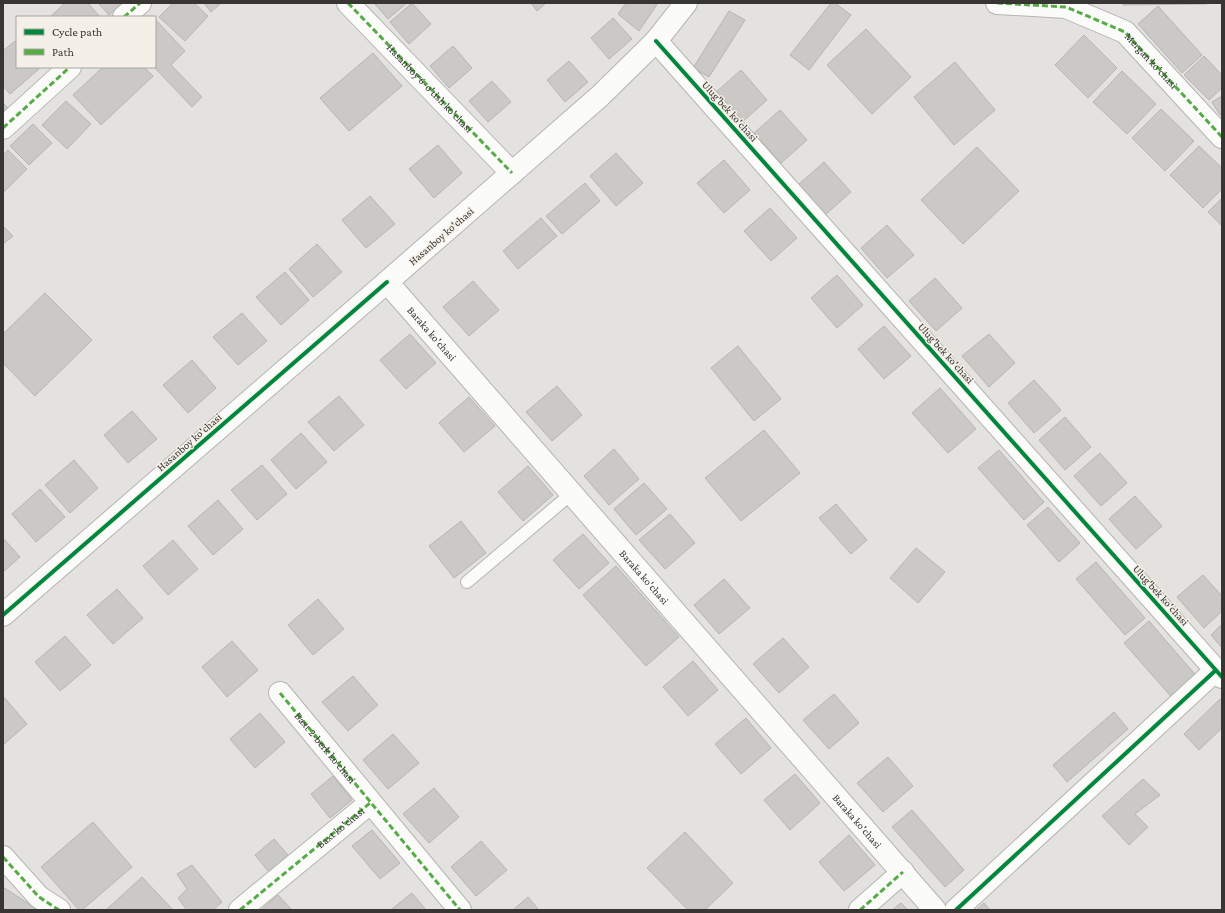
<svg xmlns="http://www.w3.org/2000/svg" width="1225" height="913" font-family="'Crimson Pro',serif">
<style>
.building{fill:#cac9c5;stroke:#b6b5b2}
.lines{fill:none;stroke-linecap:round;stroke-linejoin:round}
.service-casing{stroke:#b5b4b1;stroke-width:14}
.minor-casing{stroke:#b5b4b1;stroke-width:24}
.tertiary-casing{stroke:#b5b4b1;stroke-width:24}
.secondary-casing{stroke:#b5b4b1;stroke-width:24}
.service{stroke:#fbfbfa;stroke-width:12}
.minor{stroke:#fbfbfa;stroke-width:22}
.tertiary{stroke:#fbfbfa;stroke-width:22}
.secondary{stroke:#fbfbfa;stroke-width:22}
.quiet{stroke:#55ac45;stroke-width:3;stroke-dasharray:6 3;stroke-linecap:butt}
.cycleway-casing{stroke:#f4f0e8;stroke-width:6}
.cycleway{stroke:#00873e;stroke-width:4}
.labels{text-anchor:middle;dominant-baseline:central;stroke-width:3;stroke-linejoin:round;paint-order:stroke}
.street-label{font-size:11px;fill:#383633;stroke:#f4f0e8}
</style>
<rect width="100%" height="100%" fill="#e4e2de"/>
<path class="building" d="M65 3H88L100 17H50Z
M98 3H122L109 15Z
M173 3H194L208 16 185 41 159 17Z
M204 3H221L211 12Z
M374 3H407L388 19Z
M412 3 431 24 409 44 390 22Z
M531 3H546L537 11Z
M626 3H658L639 31 618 14Z
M831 3H835L851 15 809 70 790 55Z
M1123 3H1207V4L1123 5Z
M1158 6 1202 55 1182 73 1138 24Z
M729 11 745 20 709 77 693 68Z
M613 18 632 39 609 59 591 38Z
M155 19 185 51 171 65 202 97 192 107 154 67H155Z
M866 29 911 77 872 114 827 65Z
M1084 35 1117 68 1088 98 1055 65Z
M15 41 17 44V67H37L39 69 10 94 3 86V51Z
M453 46 472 68 449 88 430 66Z
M373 53 402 86 349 131 320 98Z
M1204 56 1222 75V88L1209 100 1184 75Z
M569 61 588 82 565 102 547 80Z
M955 62 995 110 954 145 914 97Z
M103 67H144L153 76 101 125 73 95Z
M741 70 767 100 741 123 715 93Z
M1122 71 1156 104 1127 134 1093 102Z
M492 81 511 102 488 122 469 101Z
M1222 96V114L1220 115 1212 102Z
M66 101 91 124 67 149 42 125Z
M3 103 9 109 3 114Z
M1161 109 1194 141 1165 171 1132 138Z
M780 110 807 140 781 163 754 133Z
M33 124 52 143 29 165 10 146Z
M438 145 462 173 434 198 409 169Z
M1199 146 1222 168V189L1203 208 1170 175Z
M977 147 1019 191 963 244 921 200Z
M8 150 27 169 5 191 3 190V155Z
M616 153 643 183 616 206 590 176Z
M724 160 750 190 724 213 697 183Z
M824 162 851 192 825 215 798 185Z
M585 183 600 201 562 234 546 216Z
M370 196 395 224 366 248 342 220Z
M1222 198V226L1208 212Z
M770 208 797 238 771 261 744 231Z
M541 218 557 236 518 269 503 251Z
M887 225 914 255 887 278 861 248Z
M3 226 13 236 3 244Z
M317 244 342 272 313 297 289 269Z
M285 272 309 300 281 325 256 297Z
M837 275 863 305 837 328 811 298Z
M935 278 962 308 936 331 909 301Z
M473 281 499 310 469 336 443 307Z
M45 293 92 340 35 396 3 363V334Z
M242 313 267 341 238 365 213 337Z
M884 326 911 356 884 379 858 349Z
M410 334 436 363 406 389 380 360Z
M989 334 1015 363 989 387 962 356Z
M738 346 781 399 754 421 711 368Z
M192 360 216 388 188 413 163 385Z
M1034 380 1061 410 1034 433 1008 403Z
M557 386 582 415 552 441 526 412Z
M940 388 976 429 948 453 912 413Z
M339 396 364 425 334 451 308 422Z
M469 397 495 426 464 452 439 423Z
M132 411 157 439 128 463 104 435Z
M1065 417 1091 447 1065 470 1039 440Z
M764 430 800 473 741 521 705 478Z
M301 433 327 462 296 489 271 460Z
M614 449 639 479 609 505 584 476Z
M999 450 1044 502 1024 520 978 468Z
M1100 453 1127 483 1101 506 1074 476Z
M74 460 98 488 70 513 45 485Z
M262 465 287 494 257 520 231 490Z
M528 466 553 495 523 521 498 492Z
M644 483 667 509 636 535 614 509Z
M40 489 65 517 36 542 12 514Z
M1135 496 1162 526 1136 549 1109 519Z
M218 500 243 529 213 555 188 526Z
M836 504 867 540 851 554 819 518Z
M1048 507 1080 543 1059 562 1027 525Z
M670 514 695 543 665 569 639 540Z
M461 521 486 553 454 578 429 546Z
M583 534 609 563 579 589 553 560Z
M3 538 20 557 3 572Z
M173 540 198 569 168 595 143 566Z
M916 548 945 572 918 603 890 578Z
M1096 562 1145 618 1125 635 1076 579Z
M616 566 679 637 646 666 583 595Z
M1203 575 1222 596V611L1204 628 1177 597Z
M724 579 750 608 719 634 694 605Z
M117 589 143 618 113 644 87 615Z
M318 599 344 629 313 655 288 625Z
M1149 621 1199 679 1174 700 1124 643Z
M1222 624V648L1211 635Z
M65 636 91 665 60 691 35 662Z
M783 638 809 667 779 693 753 664Z
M232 641 258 670 227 697 202 667Z
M693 661 718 690 688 716 663 687Z
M353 676 378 705 348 731 322 702Z
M834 694 859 723 829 749 803 720Z
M3 696 27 724 3 745Z
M1220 699 1222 701V728L1199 750 1184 734Z
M1114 712 1128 729 1067 782 1053 765Z
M260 713 285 742 255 768 230 739Z
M746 718 771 748 741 774 715 744Z
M393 734 419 763 388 789 363 760Z
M888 757 913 786 883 812 857 783Z
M795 774 820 803 790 830 764 800Z
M333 776 352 800 330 818 311 794Z
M1143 779 1160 795 1135 814 1148 827 1129 845 1102 816Z
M434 788 459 817 429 843 403 814Z
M912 810 964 870 945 887 892 827Z
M93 822 132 867 82 910H79L41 867Z
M372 830 400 863 380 879 352 846Z
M685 832 733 883 705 910H688L647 868Z
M849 835 875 865 844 891 819 862Z
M274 839 288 855 269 872 255 855Z
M481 841 507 870 476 896 451 867Z
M192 865 222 902 213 910H187L178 898 187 889 177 874Z
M142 877 173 910H106Z
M3 887 38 910H3Z
M412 893 426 910H393L392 909Z
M278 895 292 910H261Z
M528 897 539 910H513Z
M901 903 908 910H892Z
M984 903 990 910H976Z"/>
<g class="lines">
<g class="service-casing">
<path id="service" d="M467 582 571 494"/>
</g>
<g class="minor-casing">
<g id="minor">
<path id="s1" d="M348 3 512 173"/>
<path d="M997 3 1066 7 1125 32 1222 137"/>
<path d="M124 17 140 3"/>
<path d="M656 41 1222 677"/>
<path d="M3 128 70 67"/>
<path id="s2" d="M280 693 460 910"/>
<path d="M3 857 39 897 59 910"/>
<path d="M240 910 370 803"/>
<path d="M860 910 903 872"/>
<path d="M956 910 1216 670"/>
</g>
</g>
<g class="tertiary-casing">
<path id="tertiary" d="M3 615 387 282"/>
</g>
<g class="secondary-casing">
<g id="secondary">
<path id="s3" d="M686 3 656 41 600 96 387 282 935 910"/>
</g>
</g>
<use href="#service" class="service"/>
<use href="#minor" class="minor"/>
<use href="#tertiary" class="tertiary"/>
<use href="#secondary" class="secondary"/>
<g class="quiet">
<path d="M348 3 512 173"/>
<path id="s4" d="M997 3 1066 7 1125 32 1222 137"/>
<path d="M124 17 140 3"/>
<path d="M3 128 70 67"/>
<path d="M280 693 460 910"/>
<path d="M3 857 39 897 59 910"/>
<path id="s5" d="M240 910 370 803"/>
<path d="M860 910 903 872"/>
</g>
<g class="cycleway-casing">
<path id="cycleway" d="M656 41 1222 677
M3 615 387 282
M956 910 1216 670"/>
</g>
<use href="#cycleway" class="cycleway"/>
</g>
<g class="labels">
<g class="street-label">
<text stroke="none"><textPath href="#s4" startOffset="172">Mergan ko'chasi</textPath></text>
<text stroke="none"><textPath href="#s1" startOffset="118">Hasanboy 6-o'tish ko'chasi</textPath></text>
<text transform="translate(730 111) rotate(48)">Ulug'bek ko'chasi</text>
<text transform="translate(441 236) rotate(-41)">Hasanboy ko'chasi</text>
<text stroke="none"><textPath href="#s3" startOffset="478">Baraka ko'chasi</textPath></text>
<text transform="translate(946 353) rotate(48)">Ulug'bek ko'chasi</text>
<text transform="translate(189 442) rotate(-41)">Hasanboy ko'chasi</text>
<text stroke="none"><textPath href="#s3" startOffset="801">Baraka ko'chasi</textPath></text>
<text transform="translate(1161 595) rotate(48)">Ulug'bek ko'chasi</text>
<text stroke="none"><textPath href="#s2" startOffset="71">Baxt 2-berk ko'chasi</textPath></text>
<text stroke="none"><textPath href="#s3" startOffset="1125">Baraka ko'chasi</textPath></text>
<text stroke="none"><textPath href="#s5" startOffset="130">Baxt ko'chasi</textPath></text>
</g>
</g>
<rect width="1225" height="913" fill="none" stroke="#383633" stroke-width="8"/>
<rect x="16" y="16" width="140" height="52" fill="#f4f0e8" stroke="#a9a6a0"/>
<rect x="24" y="29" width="20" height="6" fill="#00873e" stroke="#a9a6a0"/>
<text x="52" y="36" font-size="12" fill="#383633">Cycle path</text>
<rect x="24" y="49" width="20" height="6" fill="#55ac45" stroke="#a9a6a0"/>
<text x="52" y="56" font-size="12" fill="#383633">Path</text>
</svg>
